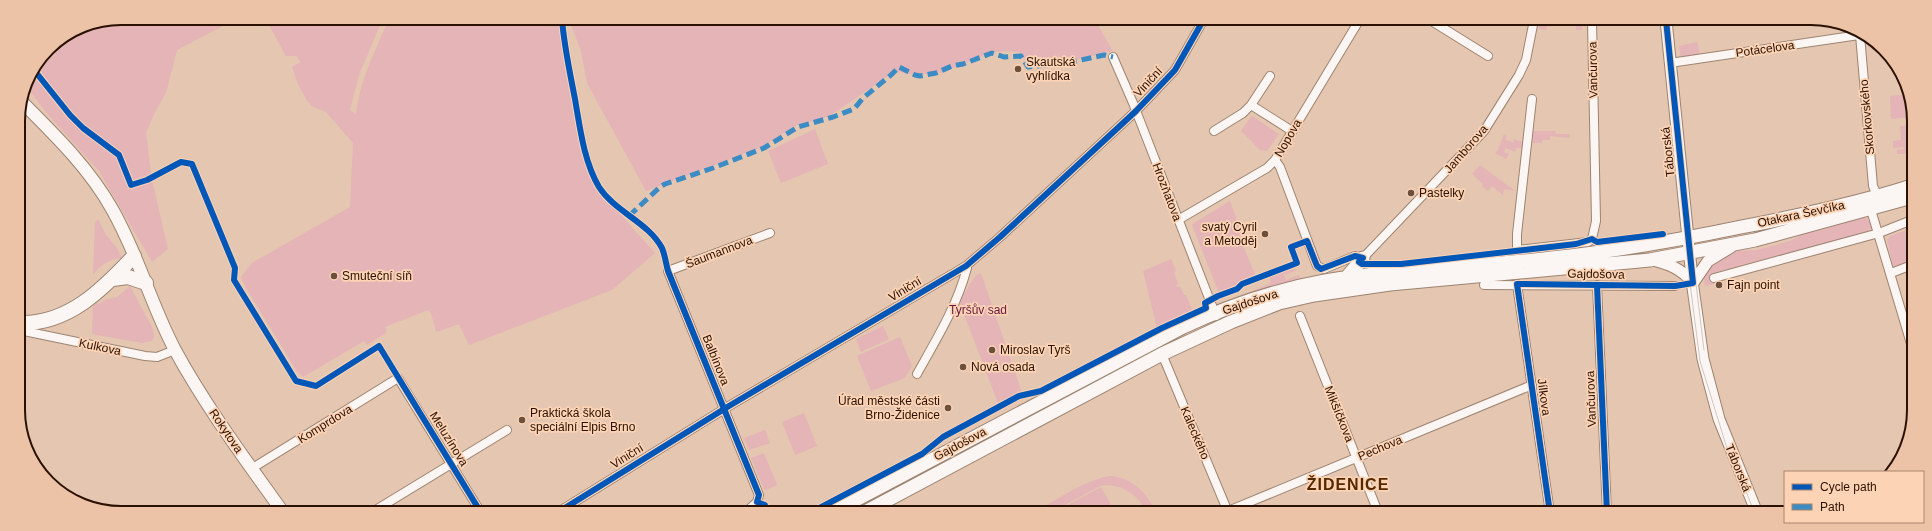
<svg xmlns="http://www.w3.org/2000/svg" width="1932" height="531" font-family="Arial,sans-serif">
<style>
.green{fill:#e4b4b6}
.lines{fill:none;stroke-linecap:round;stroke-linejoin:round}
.minor-casing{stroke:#9d8471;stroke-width:10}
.tertiary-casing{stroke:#9d8471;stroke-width:13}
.secondary-casing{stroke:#9d8471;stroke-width:14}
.primary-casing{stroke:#9d8471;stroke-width:15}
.trunk-casing{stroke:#9d8471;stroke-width:16}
.minor{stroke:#fbf6f3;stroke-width:8}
.tertiary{stroke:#fbf6f3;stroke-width:11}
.secondary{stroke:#fbf6f3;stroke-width:12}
.primary{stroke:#fbf6f3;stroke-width:13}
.trunk{stroke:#fbf6f3;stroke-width:14}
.tram{stroke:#d0c7c0;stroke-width:1}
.quiet{stroke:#3b8bc4;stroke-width:5;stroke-dasharray:10 5;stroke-linecap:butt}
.cycleway-casing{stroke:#fdd3b5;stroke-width:8}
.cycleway{stroke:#0057b8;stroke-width:6}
.poi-dot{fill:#6b503e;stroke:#fdd3b5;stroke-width:1.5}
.labels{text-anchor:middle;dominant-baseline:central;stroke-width:3.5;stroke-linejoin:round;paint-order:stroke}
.street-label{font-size:12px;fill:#2a1100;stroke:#fdd3b5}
.poi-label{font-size:12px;fill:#2a1100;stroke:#fdd3b5;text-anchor:start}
.park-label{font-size:12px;fill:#6a183e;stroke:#fdd3b5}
.district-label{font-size:16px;font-weight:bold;letter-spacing:1px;fill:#552900;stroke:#fdd3b5}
.rim{fill:none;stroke:#2a1100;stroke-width:2}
</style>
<rect width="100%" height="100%" fill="#e4c6b1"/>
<path class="green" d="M121 18H238L177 50 166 93 155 112 146 133 152 180 168 249 152 262 99 171 51 118 25 85 48 48 82 26Z
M265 18H383L359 75 350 110 356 114C361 76 375 53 389 18L559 19 565 64 576 121 588 167 596 187 655 253 612 290 469 345 459 324 436 332 431 313 428 310 385 327 387 332 367 345 364 341 303 377 296 370 246 288 241 277 252 263 350 207 353 143 326 112 313 107 307 101 297 82 292 67 301 62 296 56H286Z
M569 19H1092L1099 27 1113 51 1071 61 1043 62 1039 65 1028 66 1020 52 1007 51 992 52 938 74H908L895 71 837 111 822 119 797 125 759 148 646 191 587 83 581 51Z
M1542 20H1582V30H1576V22L1548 23 1546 30 1539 29Z
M1606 20H1657V22L1606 26Z
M1697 42 1700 55 1681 58 1679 46Z
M1908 94 1912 101V154H1897V150L1904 149V147L1893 148V141L1901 140 1900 126 1912 125 1911 117 1891 119 1890 96Z
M1252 116 1279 134 1267 151 1260 150 1241 131Z
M815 129 828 164 781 183 768 151Z
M1532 131H1555L1556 134H1570V138L1550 136V140H1542V143H1531Z
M1504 134 1507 136 1505 140 1513 142 1514 139 1523 142V148H1516L1515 152 1506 148 1504 152 1509 154 1506 159 1495 153 1498 150Z
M1480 165 1515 191 1504 189 1503 195 1492 186 1488 191 1482 186 1483 184 1472 174Z
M1230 201 1242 234 1239 236 1256 277 1219 293 1192 225 1194 223Z
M1861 218H1866L1871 222V228L1867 232 1713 273 1715 284 1705 286 1703 272 1710 264 1727 254 1739 251 1757 250 1790 241 1809 231Z
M98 219 106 235 117 248 122 258C109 259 100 265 93 275L95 223Z
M1912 228V262L1895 268 1893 266 1887 239 1890 236Z
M1171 259 1176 271 1174 272 1178 284 1176 285 1177 287 1180 286 1184 295H1186L1193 312 1157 328 1143 271Z
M1294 269 1297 270 1284 275 1286 280 1299 275 1301 279 1245 294 1271 283 1269 275Z
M981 273 1022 393 1020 394 1018 390 1016 396 1005 402 1000 399 1001 403 999 406 959 301 976 275Z
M130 286 153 329 154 337 152 341 142 343 92 334 93 306 97 303 99 304 107 299 117 297Z
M883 326 889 339 861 352 856 339Z
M900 337 912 366 905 378 871 391 857 356Z
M804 413 817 446 795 455 782 422Z
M765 430 770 443 749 450 744 438Z
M764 453 777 485 766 490 764 489 751 458Z
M1111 476C1132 478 1148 493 1155 512H1146C1139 494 1119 482 1100 486L1052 512H1034C1057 500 1086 479 1111 476Z
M1101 487 1115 512H1055Z"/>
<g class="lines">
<g class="minor-casing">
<path id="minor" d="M1430 20 1488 56
M1860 35 1873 186 1878 197
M1113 57 1133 103 1216 316
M1670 63 1859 35
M1532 99 1517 234V250L1588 242 1592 239 1596 221 1592 20
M1251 105 1292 131
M1214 131 1243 113 1251 105 1270 76
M1275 160 1280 167 1317 266 1324 269 1355 256 1363 258 1484 131 1519 75 1526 60 1534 20
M1871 210 1912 347
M1178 220 1267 168 1275 160 1360 19
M1891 273 1912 265
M1714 278 1879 233 1912 220
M1517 284 1550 513
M1484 285 1675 286
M1597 285 1607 513
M1300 316 1378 512
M24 331 145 356 157 357 175 350
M1162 354 1228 512
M917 374C936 340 957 306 967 268L966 266
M251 469 398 378 480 511
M374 511 507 430
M560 511 729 406 966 266 1000 237 1136 111 1175 70 1204 19
M1228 511 1532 385
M746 512 757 502 759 495 668 271 770 233"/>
</g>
<g class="tertiary-casing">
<path id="tertiary" d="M1666 20 1693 288 1703 359 1719 419 1757 513
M1653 260C1669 264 1682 269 1693 283
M1693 283 1708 261 1731 247"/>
</g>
<g class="secondary-casing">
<path id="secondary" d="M21 101C54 134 89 168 112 209 138 254 151 305 175 350 206 407 245 459 282 511"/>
</g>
<g class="primary-casing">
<path id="primary" d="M1346 278 1363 258
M833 512 1183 327C1228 306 1275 290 1325 281 1400 268 1477 267 1552 258 1615 251 1679 240 1741 227 1799 216 1856 204 1912 186
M865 512 1162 354 1231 322 1279 303 1314 295 1390 284 1650 260 1755 240 1912 197"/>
</g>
<g class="trunk-casing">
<path id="trunk" d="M113 279 128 277 146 283
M19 323C68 325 103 289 134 256"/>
</g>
<use href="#minor" class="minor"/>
<use href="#tertiary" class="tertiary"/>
<use href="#secondary" class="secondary"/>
<use href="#primary" class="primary"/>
<use href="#trunk" class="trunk"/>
<path class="tram" d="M1664 20 1690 283 1700 361 1726 445 1755 513
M1694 267 1704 350"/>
<path class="quiet" d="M629 216 660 187 665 184 713 168 764 148 798 127 833 117 854 109 863 98 891 75 899 67 915 75 920 76 936 73 952 66 963 64 992 53 1004 57 1021 56 1028 67 1072 62 1104 55 1113 57"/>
<g class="cycleway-casing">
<path id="cycleway" d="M562 19C564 46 570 73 575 99 580 128 584 162 599 187 615 212 648 222 662 248 665 255 666 264 668 271L759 495 757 502 765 505V512
M34 70 70 115 83 128 119 155 131 185 147 180 181 162 192 164 235 268 234 280 296 381 316 386 379 346 480 511
M1359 262 1362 264H1401L1576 244 1592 239 1597 242 1663 234
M1597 285 1607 513
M560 511 729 406 966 266 1000 237 1136 111 1175 70 1204 19
M812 512 922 454 943 437 1019 396 1041 391 1162 328 1206 308 1205 303 1218 296 1237 289 1242 284 1297 263 1291 247 1307 241 1317 266 1321 269 1355 256 1363 258 1359 262
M1550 513 1517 284 1675 286 1693 283 1666 20"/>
</g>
<use href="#cycleway" class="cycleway"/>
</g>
<g class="poi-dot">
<circle cx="1018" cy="69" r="4"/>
<circle cx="1411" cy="193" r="4"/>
<circle cx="1265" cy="234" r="4"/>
<circle cx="334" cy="276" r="4"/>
<circle cx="1719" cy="285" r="4"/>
<circle cx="992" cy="350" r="4"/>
<circle cx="963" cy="367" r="4"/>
<circle cx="948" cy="408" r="4"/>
<circle cx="522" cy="420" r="4"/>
</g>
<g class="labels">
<g class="street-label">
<text transform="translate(1765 49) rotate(-8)">Potácelova</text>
<text transform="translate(1593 70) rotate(-91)">Vančurova</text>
<text transform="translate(1148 82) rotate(-47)">Viniční</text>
<text transform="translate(1867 117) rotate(-95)">Skorkovského</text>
<text transform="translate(1288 138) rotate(-60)">Nopova</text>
<text transform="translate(1466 149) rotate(-49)">Jamborova</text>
<text transform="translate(1668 152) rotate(-96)">Táborská</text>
<text transform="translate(1167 192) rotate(69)">Hrozňatova</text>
<text transform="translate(1801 214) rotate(-12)">Otakara Ševčíka</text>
<text transform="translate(719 252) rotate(-21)">Šaumannova</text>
<text transform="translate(1596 274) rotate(1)">Gajdošova</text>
<text transform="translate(905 289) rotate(-31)">Viniční</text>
<text transform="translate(1250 302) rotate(-18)">Gajdošova</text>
<text transform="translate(100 347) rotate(12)">Kulkova</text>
<text transform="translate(716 360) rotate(68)">Balbínova</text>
<text transform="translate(1544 397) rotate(82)">Jílkova</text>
<text transform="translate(1591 399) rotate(-92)">Vančurova</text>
<text transform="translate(1339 414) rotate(68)">Mikšíčkova</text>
<text transform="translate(325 424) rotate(-32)">Komprdova</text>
<text transform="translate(226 431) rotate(56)">Rokytova</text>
<text transform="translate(1195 433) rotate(67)">Kaleckého</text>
<text transform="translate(449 439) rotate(58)">Meluzínova</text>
<text transform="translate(960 444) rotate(-28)">Gajdošova</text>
<text transform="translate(1380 448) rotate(-23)">Pechova</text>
<text transform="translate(627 456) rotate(-32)">Viniční</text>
<text transform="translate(1738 468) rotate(68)">Táborská</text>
</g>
<g class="poi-label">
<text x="1026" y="62">Skautská<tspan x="1026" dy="14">vyhlídka</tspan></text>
<text x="1419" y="193">Pastelky</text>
<text x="1257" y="227" text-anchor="end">svatý Cyril<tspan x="1257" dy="14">a Metoděj</tspan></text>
<text x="342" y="276">Smuteční síň</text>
<text x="1727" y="285">Fajn point</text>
<text x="1000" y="350">Miroslav Tyrš</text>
<text x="971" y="367">Nová osada</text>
<text x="940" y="401" text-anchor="end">Úřad městské části<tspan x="940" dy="14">Brno-Židenice</tspan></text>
<text x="530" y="413">Praktická škola<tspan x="530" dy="14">speciální Elpis Brno</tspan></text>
</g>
<g class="park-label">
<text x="978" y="310">Tyršův sad</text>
</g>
<g class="district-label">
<text x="1348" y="484">ŽIDENICE</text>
</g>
</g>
<path d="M0 0H1932V531H0ZM121 25H1811A96 96 0 0 1 1907 121V410A96 96 0 0 1 1811 506H121A96 96 0 0 1 25 410V121A96 96 0 0 1 121 25Z" fill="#ecc3a7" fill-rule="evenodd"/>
<path class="rim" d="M121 25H1811A96 96 0 0 1 1907 121V410A96 96 0 0 1 1811 506H121A96 96 0 0 1 25 410V121A96 96 0 0 1 121 25Z"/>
<rect x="1784" y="471" width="140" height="52" fill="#fdd3b5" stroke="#a9856d"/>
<rect x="1792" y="484" width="20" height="6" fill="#0057b8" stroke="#a9856d"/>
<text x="1820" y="491" font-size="12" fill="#2a1100">Cycle path</text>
<rect x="1792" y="504" width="20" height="6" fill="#3b8bc4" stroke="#a9856d"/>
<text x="1820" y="511" font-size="12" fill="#2a1100">Path</text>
</svg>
